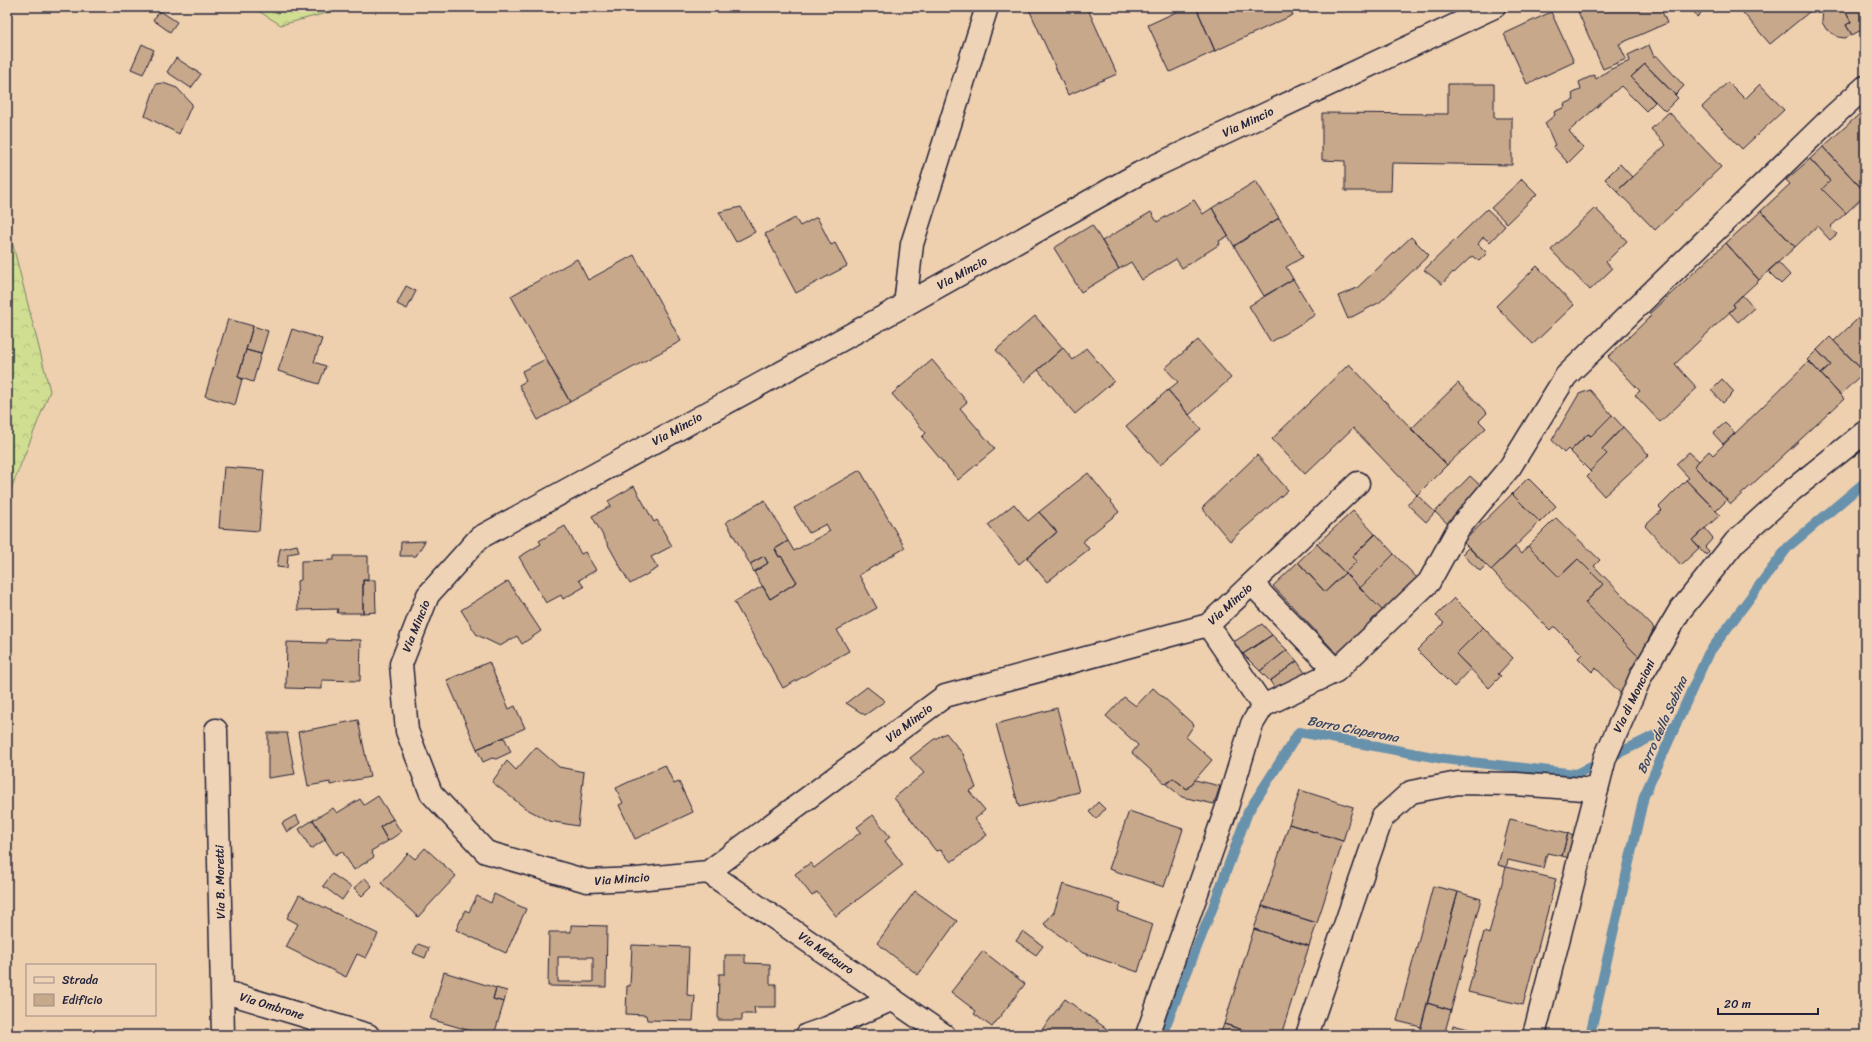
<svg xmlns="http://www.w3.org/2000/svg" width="1872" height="1042" font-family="Sriracha,sans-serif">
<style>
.forest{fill:url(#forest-crowns);stroke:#798066}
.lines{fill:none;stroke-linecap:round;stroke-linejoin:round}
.stream{stroke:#6791ac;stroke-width:10}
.building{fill:#c8a88b;stroke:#22223b;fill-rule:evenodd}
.minor-casing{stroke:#22223b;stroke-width:25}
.tertiary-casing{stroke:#22223b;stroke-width:25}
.minor{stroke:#efd3b6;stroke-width:22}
.tertiary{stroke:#efd3b6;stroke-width:22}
.labels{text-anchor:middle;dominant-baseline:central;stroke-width:3.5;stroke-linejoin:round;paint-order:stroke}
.street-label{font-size:12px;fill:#22223b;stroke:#efd3b6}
.water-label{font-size:13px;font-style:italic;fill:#394761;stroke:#efd3b6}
</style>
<defs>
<pattern id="forest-crowns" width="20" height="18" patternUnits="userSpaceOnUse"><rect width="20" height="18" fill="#d0de92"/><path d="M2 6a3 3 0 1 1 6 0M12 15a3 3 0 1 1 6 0" fill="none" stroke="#b2be7f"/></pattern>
</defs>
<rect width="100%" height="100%" fill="#eecfae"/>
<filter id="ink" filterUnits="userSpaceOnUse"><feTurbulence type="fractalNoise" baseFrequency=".025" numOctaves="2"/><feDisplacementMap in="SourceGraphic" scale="8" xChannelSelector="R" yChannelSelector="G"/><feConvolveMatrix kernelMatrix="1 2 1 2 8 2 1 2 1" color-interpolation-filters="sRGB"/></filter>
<g filter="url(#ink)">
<path class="forest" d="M252 7H349L281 25Z
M7 222 50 391 7 499Z"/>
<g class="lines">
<path class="stream" d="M1162 1035 1213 907 1248 812 1299 732 1444 759 1576 774 1676 725
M1590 1035 1644 796 1708 654 1788 547 1865 482"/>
</g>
<path class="building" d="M1028 7H1087L1117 74 1068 95Z
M1187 7H1196L1215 51 1170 72 1148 25Z
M1196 7H1289L1293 15 1215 51Z
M1576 7H1660L1667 23 1619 44 1626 59 1603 69Z
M1691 7H1707L1697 17Z
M1738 7H1813L1814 8 1770 44Z
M1823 7H1843L1851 22 1846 25 1852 35 1845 38 1838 37 1826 29 1822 22Z
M1843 7H1865V28L1852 35 1846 25 1851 22Z
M160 11 177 22 170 32 153 20Z
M1551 12 1574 62 1527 84 1504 34Z
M142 44 154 50 143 74 131 69Z
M1649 45 1654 57 1656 55 1684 86 1675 95 1645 64 1631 77 1655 102 1646 111 1621 86 1569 131 1583 148 1568 163 1553 146 1555 145 1545 123 1555 115 1554 112 1565 107 1564 104 1574 100 1572 94 1581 89 1579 82 1594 75 1596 79 1609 70 1630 61 1628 55Z
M176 58 201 74 191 88 167 72Z
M1645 64 1678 98 1665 111 1631 77Z
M1728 82 1745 99 1760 84 1784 110 1742 149 1702 107Z
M163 83 177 88 192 104 179 134 145 116 156 84Z
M1448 84H1494V118H1512V165L1392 163 1391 191H1345V161L1322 160V113L1448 114Z
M1865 109V192L1823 147Z
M1669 112 1721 167 1655 230 1617 191 1666 145 1651 129Z
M1823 147 1865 192V195L1846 213 1822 189 1830 181 1810 159Z
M1810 159 1830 181 1822 189 1846 213 1830 227 1837 234 1830 240 1817 226 1795 247 1761 211 1790 184 1786 180Z
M1620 164 1632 177 1617 191 1605 179Z
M1522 179 1537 194 1507 223 1491 208Z
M1256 181 1279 218 1234 246 1212 208Z
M1194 200 1203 214 1212 208 1228 236 1219 241 1220 244 1182 268 1176 259 1142 280 1131 262 1119 269 1102 241 1151 212 1157 222Z
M741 207 755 232 736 242 719 212Z
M1595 208 1627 241 1606 262 1612 269 1590 290 1551 250Z
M1487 209 1505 226 1490 242 1483 237 1478 244 1487 253 1479 261 1472 256 1454 273 1453 272 1442 284 1424 270Z
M1761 211 1795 247 1759 280 1726 243Z
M817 217 831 245 835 243 847 266 796 293 765 234 795 218 800 226Z
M1279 218 1303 257 1286 267 1293 279 1264 296 1234 246Z
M1092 225 1119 269 1081 292 1054 248Z
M1411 237 1429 255 1380 302 1348 319 1338 296 1357 288Z
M1726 243 1759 280 1733 304 1735 307 1675 364 1697 388 1660 422 1635 395 1640 391 1608 357 1651 316 1649 314Z
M634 255 681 341 570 402 511 296 577 259 588 280Z
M1778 262 1790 275 1781 284 1768 271Z
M1537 266 1574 305 1533 344 1496 306Z
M1293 279 1315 315 1271 342 1249 306Z
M406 286 416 291 407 309 397 304Z
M1742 295 1754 308 1738 322 1729 312 1735 307 1733 304Z
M1865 312V373L1834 341Z
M1035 316 1063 348 1024 382 996 350Z
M228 319 253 326 238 377 242 379 235 405 205 396Z
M253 326 268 331 261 354 246 350Z
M292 329 322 339 314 362 326 366 319 384 278 371Z
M1830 337 1864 372 1840 395 1821 374 1831 365 1817 350Z
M1198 340 1231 378 1189 415 1168 390 1178 382 1165 368Z
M1063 348 1073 360 1086 348 1114 381 1075 414 1038 370Z
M246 350 261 354 253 382 238 377Z
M1817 350 1831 365 1821 374 1807 360Z
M546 359 570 402 538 420 519 385 526 381 522 371Z
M932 360 967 402 960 408 995 449 958 480 922 437 926 433 892 394Z
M1809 361 1844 399 1731 504 1694 466 1709 451 1713 455Z
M1349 364 1447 465 1417 495 1353 428 1305 474 1272 439Z
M1722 379 1734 392 1723 403 1711 390Z
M1458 383 1487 413 1479 421 1486 428 1447 465 1411 429Z
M1168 390 1201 429 1160 465 1126 426Z
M1590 390 1612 415 1591 436 1588 434 1570 451 1568 449 1564 453 1552 440 1579 394Z
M1612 415 1623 427 1602 449 1607 454 1590 471 1570 451 1588 434 1591 436Z
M1725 423 1735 433 1723 444 1713 433Z
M1623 427 1649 455 1604 496 1587 477 1591 473 1590 471 1607 454 1602 449Z
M1689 452 1699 461 1694 466 1727 500 1716 511 1686 480 1689 478 1676 464Z
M1257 455 1288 490 1230 541 1202 508Z
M224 467 264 470 259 531 219 528Z
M860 470 905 548 859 575 877 608 837 630 849 651 783 688 734 602 763 586 770 599 797 582 781 556 779 557 775 549 788 541 794 551 830 531 826 524 809 533 794 508Z
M1088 473 1119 512 1083 541 1089 549 1047 582 1027 558 1057 532 1039 512Z
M1470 476 1483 488 1448 524 1435 512Z
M1528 478 1556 506 1540 522 1512 494Z
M1686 480 1720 515 1692 540 1699 548 1681 565 1645 526 1662 510 1659 507Z
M634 486 654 522 657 520 672 546 651 557 658 568 630 584 592 516 611 506 608 501Z
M1512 494 1540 522 1491 570 1463 542Z
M1417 495 1435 512 1426 522 1407 504Z
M765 500 788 541 775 549 779 557 781 556 797 582 770 599 754 572 768 563 764 556 750 564 726 522Z
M1014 504 1028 521 1039 512 1057 532 1019 564 988 525Z
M1353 511 1375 534 1352 557 1357 561 1345 573 1317 544Z
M1556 518 1600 560 1594 566 1654 628 1640 658 1585 603 1603 584 1578 559 1559 577 1528 546Z
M565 526 581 554 585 552 596 570 579 580 584 587 563 599 561 595 546 603 519 557 541 544 539 541Z
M1705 528 1713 538 1705 547 1709 551 1706 555 1692 540Z
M1376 534 1394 554 1360 588 1345 573 1357 561 1352 557Z
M425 541 416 556H400L401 542Z
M1317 544 1345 573 1325 592 1298 562Z
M297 545 299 552 288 554 287 568 277 567 280 549Z
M1528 546 1559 577 1578 559 1603 584 1585 603 1640 658 1624 697 1596 668 1592 672 1578 658 1582 654 1554 626 1550 630 1491 570 1515 547 1521 554Z
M1469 547 1486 565 1480 571 1462 554Z
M1394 554 1420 581 1385 613 1360 588Z
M334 556H368V581L363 580V613H337L338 609 298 610 297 581 301 580V561L334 560Z
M764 556 768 563 754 572 750 564Z
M1298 562 1325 592 1345 573 1385 613 1340 657 1273 586Z
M363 580H375L376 612 363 613Z
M508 581 541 631 522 644 517 636 500 646 477 635 461 610Z
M1454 598 1483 627 1456 654 1471 669 1454 687 1417 650 1444 623 1436 616Z
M1262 624 1272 635 1243 654 1232 643Z
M1483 627 1513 658 1498 674 1501 676 1489 688 1456 654Z
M1272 635 1287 650 1260 671 1243 654Z
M327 639 361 640 360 681 322 680V689L286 688 287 642 327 643Z
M1287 650 1297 661 1270 681 1260 671Z
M1297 661 1305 673 1278 693 1270 681Z
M489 662 509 709 515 706 525 728 477 749 447 680Z
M867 687 885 701 865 715 846 703Z
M1153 688 1194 725 1186 737 1212 760 1187 789 1173 778 1166 784 1132 753 1138 745 1106 716 1124 697 1136 706Z
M1057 708 1079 792 1019 807 996 724Z
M358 720 370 777 330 785V782L308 786 298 732Z
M268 733H287L295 774 268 778Z
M946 733 963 754 976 788 969 791 985 810 975 819 987 835 951 862 941 850 936 851 894 798 924 773 910 758 933 740Z
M504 737 511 752 496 759 492 758 483 762 477 749Z
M536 747 559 767 584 772 578 826 549 821 525 808 492 782 507 761 516 770Z
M665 765 674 784 679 782 693 812 635 839 619 805 623 803 616 788Z
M1173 778 1187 789 1195 780 1220 786 1214 804 1182 797 1166 784Z
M1300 790 1353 807 1343 841 1289 824Z
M378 796 393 819 380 827 388 841 371 851 374 857 354 870 342 851 335 855 313 820 333 808 337 813 360 799 364 805Z
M1098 802 1105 809 1096 819 1089 812Z
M1129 811 1183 829 1164 887 1109 869Z
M296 815 300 823 287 832 282 823Z
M873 815 890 837 885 841 903 865 836 916 817 892 812 896 795 874 810 863 814 868 861 832 857 827Z
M393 819 401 832 388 841 380 827Z
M1510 819 1568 833 1562 856 1547 853 1543 868 1508 860 1506 867 1498 865Z
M313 820 326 839 311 849 299 829Z
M1289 824 1343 841 1317 923 1262 906Z
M1568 833 1578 840 1573 859 1562 856Z
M425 848 456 876 418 917 381 883 408 853 415 859Z
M1506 867 1556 879 1523 1005 1468 992 1484 932 1489 934Z
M332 874 351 887 342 900 323 886Z
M365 878 372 886 362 896 354 888Z
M1063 884 1121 903 1118 911 1153 924 1138 972 1083 953 1044 924 1054 912Z
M1433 886 1458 892 1421 1027 1397 1021Z
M915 891 957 921 918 975 877 943Z
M1458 892 1481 899 1451 1010 1427 1003Z
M494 894 526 909 506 953 456 930 465 910 469 912 477 896 491 903Z
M299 895 378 934 366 958 357 954 346 977 286 947 298 924 287 918Z
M1262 906 1317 923 1309 946 1254 929Z
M571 925 607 926 606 987 548 986 549 932H571ZM558 957H593V982H558Z
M1254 929 1309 946 1281 1035H1259L1224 1024Z
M1023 931 1043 946 1036 955 1016 941Z
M418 944 429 948 425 958 413 953Z
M632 945 689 947 687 995 695 996 693 1021 647 1020 646 1015 626 1014 627 986H630Z
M983 951 1025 984 992 1027 974 1014 976 1011 951 992Z
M725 955H745V963L770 964V984H776V1007H754L755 1014H742V1020H718L719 974H725Z
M444 972 496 988 493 999 504 1002 494 1035H485L430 1019Z
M496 988 507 991 504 1002 493 999Z
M1065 999 1107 1029 1103 1035H1038Z
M1427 1003 1451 1010 1444 1035H1419Z
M1224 1024 1259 1035H1220Z
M1453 1025 1491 1035H1451Z"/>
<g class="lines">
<g class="minor-casing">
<path id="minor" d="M905 305 912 244 987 7
M1358 483 1208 625 945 696 708 872 637 879 587 881 486 852 431 793 407 731 401 664 428 595 479 538 905 305 1140 173 1494 7
M1252 584 1336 671
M1208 625 1263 706
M216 730 223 1035
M708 872 944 1035
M222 991 368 1035
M807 1035 827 1028 893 999
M1147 1035 1226 810 1252 724 1263 706 1336 671 1429 582 1458 529 1510 467 1566 376 1832 117 1865 87
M1307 1035 1382 818 1411 792 1458 783 1516 784 1597 790"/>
</g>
<g class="tertiary-casing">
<path id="tertiary" d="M1534 1035 1605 758 1641 676 1679 612 1735 542 1791 491 1865 432"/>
</g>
<use href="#minor" class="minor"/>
<use href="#tertiary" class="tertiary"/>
</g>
</g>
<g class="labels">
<g class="street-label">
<text transform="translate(1248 122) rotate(-25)">Via Mincio</text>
<text transform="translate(962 273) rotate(-29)">Via Mincio</text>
<text transform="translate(677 429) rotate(-29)">Via Mincio</text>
<text transform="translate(1230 604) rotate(-42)">Via Mincio</text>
<text transform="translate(416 626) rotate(-68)">Via Mincio</text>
<text transform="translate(1634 696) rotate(-64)">Via di Moncioni</text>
<text transform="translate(909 723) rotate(-37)">Via Mincio</text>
<text transform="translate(622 879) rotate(-4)">Via Mincio</text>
<text transform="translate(220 882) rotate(-91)">Via B. Moretti</text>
<text transform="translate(826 953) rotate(35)">Via Metauro</text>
<text transform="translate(272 1006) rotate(17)">Via Ombrone</text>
</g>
<g class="water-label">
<text transform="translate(1662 725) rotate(-66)">Borro della Sabina</text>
<text transform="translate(1353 729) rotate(11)">Borro Ciaperona</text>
</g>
</g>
<rect width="1872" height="1042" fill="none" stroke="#efd3b6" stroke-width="24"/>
<rect x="12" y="12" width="1848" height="1018" fill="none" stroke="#22223b" stroke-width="1.5" filter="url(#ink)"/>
<rect x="26" y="964" width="130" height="52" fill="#efd3b6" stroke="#9d8c85"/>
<rect x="34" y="977" width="20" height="6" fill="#efd3b6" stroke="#9d8c85"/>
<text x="62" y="984" font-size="12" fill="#22223b">Strada</text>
<rect x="34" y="994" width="20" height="12" fill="#c8a88b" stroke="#9d8c85"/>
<text x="62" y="1004" font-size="12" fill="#22223b">Edificio</text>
<path d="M1718 1008v6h100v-6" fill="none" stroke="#22223b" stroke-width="2"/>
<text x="1724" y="1008" font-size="12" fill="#22223b" stroke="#efd3b6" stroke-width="3" paint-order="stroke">20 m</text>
</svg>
